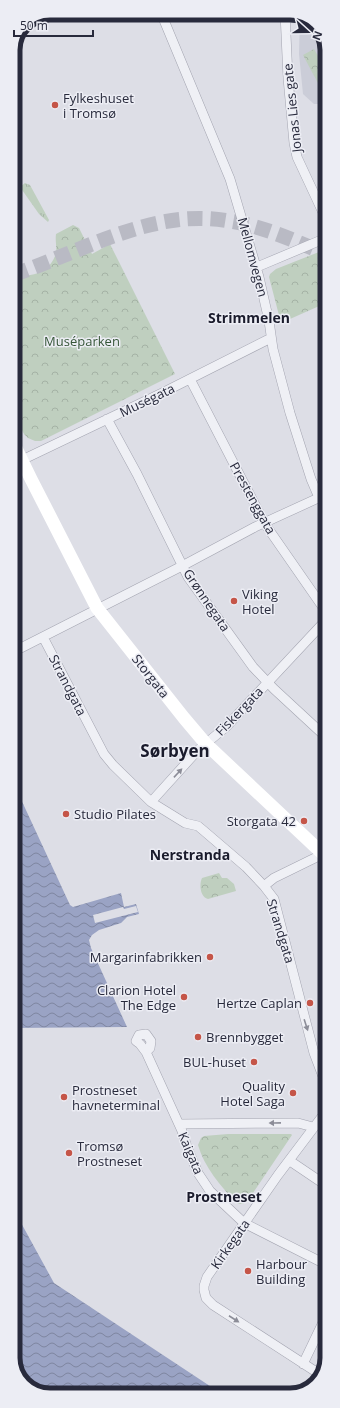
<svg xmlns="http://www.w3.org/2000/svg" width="340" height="1408" font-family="'Open Sans',sans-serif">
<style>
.built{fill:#cbcdd8}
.grass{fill:url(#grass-tufts)}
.park{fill:url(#park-crowns)}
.garden{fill:#bfcfbf}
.water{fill:url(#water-waves)}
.pier{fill:#dddee6}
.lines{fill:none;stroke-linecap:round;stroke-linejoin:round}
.primary-tunnel{stroke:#b9bac4;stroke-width:15;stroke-dasharray:15 8;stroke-linecap:butt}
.street-casing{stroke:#a3a4b0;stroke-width:10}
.street{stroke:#eff0f5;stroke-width:9}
.secondary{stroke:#fff;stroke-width:13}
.oneway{fill:#8c8d98}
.poi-dot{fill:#c55548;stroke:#ecedf4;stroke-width:1.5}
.labels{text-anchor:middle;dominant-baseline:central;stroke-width:3;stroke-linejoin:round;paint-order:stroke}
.poi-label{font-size:13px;fill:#282a3c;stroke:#ecedf4;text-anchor:start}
.street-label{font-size:13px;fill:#282a3c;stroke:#ecedf4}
.park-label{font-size:13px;fill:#365638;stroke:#ecedf4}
.neighbourhood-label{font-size:14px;font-weight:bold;fill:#1a1b2c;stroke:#ecedf4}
.district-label{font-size:17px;font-weight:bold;fill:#1a1b2c;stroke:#ecedf4}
.rim{fill:none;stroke:#282a3c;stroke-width:5}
</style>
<defs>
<pattern id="grass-tufts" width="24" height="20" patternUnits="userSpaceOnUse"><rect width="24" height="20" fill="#bfcfbf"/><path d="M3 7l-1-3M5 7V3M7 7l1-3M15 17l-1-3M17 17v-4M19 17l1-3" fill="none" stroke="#a4b2a5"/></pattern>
<pattern id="park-crowns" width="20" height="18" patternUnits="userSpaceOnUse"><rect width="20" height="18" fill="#bfcfbf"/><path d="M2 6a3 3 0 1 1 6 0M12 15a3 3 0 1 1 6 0" fill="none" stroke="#a4b2a5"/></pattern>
<pattern id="water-waves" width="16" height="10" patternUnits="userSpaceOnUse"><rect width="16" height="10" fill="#9aa3c4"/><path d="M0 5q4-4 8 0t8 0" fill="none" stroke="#7e85a0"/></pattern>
</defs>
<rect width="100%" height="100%" fill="#dddee6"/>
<path class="built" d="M300 16 315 22 326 43V104H314L303 94 299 54Z"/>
<path class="grass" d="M25 183 30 185 49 220 48 222 39 214 20 187Z"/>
<path class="park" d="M314 49 325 68 313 74 303 55Z
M73 225 79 228 92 254 110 244 175 374 41 441H35L28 438 24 434 13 413V274C30 279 51 272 56 253 57 247 55 241 56 234Z
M324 250H326V303L281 323 269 277 270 274 276 269Z
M219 873 222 878H227L234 884 236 891 208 899C200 897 199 884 202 878Z
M228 1134H291L292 1135 249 1199C245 1204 242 1205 236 1203 221 1186 204 1167 198 1145L201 1138 204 1136Z"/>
<path class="garden" d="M324 68 326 72V90L323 92 313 74Z"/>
<path class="water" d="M13 786 19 795 70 905 73 907 121 893 124 907 136 904 139 914 127 917 121 923 99 930 92 935 89 940 91 948 127 1027 13 1028Z
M14 1210 54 1283 222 1394 45 1395 25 1386 14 1365Z"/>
<path class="pier" d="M136 906 138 912 95 923 93 915 123 907 124 909Z"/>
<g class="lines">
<path class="primary-tunnel" d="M13 275C38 266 62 256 87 246 133 228 179 212 229 221 263 226 295 241 326 254"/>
<g class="street-casing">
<path id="street" d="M161 13 230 179 259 277 269 321 273 349 290 413 311 479 317 493 327 506
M285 13 288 78 294 143 297 157 326 219
M257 267 326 238
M190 379 265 524 322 606 327 610
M107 419 137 474 188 577 253 667 274 689 327 738
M22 460 162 393 271 338
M43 637 104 754 113 765 151 802 185 823 198 826 204 831 246 867 264 886 274 899 314 1053 322 1074 327 1082
M13 652 184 565 255 527 327 494
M151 802 198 750 226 727 327 619
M264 886 274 878 323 854 327 857
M146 1052 150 1048 151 1041 146 1034 139 1035 136 1041 140 1044 146 1052 182 1131 187 1147 198 1173 210 1191 244 1223 327 1265
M179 1124 298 1123 313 1127
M290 1161 327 1186
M303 1364 327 1314
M321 1375 213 1305 206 1298 204 1290V1286L207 1277 278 1175 327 1110"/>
</g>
<use href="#street" class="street"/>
<path class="secondary" d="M13 442 31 479 97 608 184 718 206 744 323 854 327 851"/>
</g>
<defs><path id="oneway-solid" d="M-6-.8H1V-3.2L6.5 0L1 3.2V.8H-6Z"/></defs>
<g class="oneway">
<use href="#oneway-solid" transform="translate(178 773) rotate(-47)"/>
<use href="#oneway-solid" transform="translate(306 1025) rotate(72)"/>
<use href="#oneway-solid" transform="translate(275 1123) rotate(179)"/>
<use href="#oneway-solid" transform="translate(234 1319) rotate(33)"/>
</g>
<g class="poi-dot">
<circle cx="55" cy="105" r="4"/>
<circle cx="234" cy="601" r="4"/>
<circle cx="66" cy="814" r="4"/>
<circle cx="304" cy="821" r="4"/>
<circle cx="210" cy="957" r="4"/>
<circle cx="184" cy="997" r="4"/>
<circle cx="310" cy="1003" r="4"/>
<circle cx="198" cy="1037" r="4"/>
<circle cx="254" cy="1062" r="4"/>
<circle cx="293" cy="1093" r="4"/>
<circle cx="64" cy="1097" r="4"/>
<circle cx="69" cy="1153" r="4"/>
<circle cx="248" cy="1271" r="4"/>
</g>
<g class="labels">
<g class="poi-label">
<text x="63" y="98">Fylkeshuset<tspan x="63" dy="15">i Tromsø</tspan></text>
<text x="242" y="594">Viking<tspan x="242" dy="15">Hotel</tspan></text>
<text x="74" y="814">Studio Pilates</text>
<text x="296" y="821" text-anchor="end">Storgata 42</text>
<text x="202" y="957" text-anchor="end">Margarinfabrikken</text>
<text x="176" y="990" text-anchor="end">Clarion Hotel<tspan x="176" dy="15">The Edge</tspan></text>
<text x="302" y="1003" text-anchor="end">Hertze Caplan</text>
<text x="206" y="1037">Brennbygget</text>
<text x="246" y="1062" text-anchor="end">BUL-huset</text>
<text x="285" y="1086" text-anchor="end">Quality<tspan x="285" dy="15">Hotel Saga</tspan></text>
<text x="72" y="1090">Prostneset<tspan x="72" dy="15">havneterminal</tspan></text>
<text x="77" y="1146">Tromsø<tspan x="77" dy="15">Prostneset</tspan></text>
<text x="256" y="1264">Harbour<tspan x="256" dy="15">Building</tspan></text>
</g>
<g class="street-label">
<text transform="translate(292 108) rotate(-96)">Jonas Lies gate</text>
<text transform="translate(253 257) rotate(75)">Mellomvegen</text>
<text transform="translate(147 400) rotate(-26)">Muségata</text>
<text transform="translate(253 498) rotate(61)">Prestenggata</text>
<text transform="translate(207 600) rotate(56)">Grønnegata</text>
<text transform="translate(151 676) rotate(52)">Storgata</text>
<text transform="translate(68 685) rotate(63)">Strandgata</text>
<text transform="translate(239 711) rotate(-46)">Fiskergata</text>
<text transform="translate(281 931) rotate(73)">Strandgata</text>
<text transform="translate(191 1153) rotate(67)">Kaigata</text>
<text transform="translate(230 1244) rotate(-55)">Kirkegata</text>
</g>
<g class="park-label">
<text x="82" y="341">Muséparken</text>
</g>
<g class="neighbourhood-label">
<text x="249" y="317">Strimmelen</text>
<text x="190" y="854">Nerstranda</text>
<text x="224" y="1196">Prostneset</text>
</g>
<g class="district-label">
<text x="175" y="750">Sørbyen</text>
</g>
</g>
<path d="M0 0H340V1408H0ZM50 20H290A30 30 0 0 1 320 50V1358A30 30 0 0 1 290 1388H50A30 30 0 0 1 20 1358V50A30 30 0 0 1 50 20Z" fill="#ecedf4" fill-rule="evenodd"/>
<path class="rim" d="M50 20H290A30 30 0 0 1 320 50V1358A30 30 0 0 1 290 1388H50A30 30 0 0 1 20 1358V50A30 30 0 0 1 50 20Z"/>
<g transform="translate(308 32) rotate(111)" stroke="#ecedf4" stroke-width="3" paint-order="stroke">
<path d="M0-3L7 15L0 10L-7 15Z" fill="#282a3c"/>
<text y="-6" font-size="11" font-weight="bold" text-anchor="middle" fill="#282a3c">N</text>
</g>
<path d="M14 30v6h79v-6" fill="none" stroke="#282a3c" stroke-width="2"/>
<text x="20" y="30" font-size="12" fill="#282a3c" stroke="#ecedf4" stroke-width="3" paint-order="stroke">50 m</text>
</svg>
